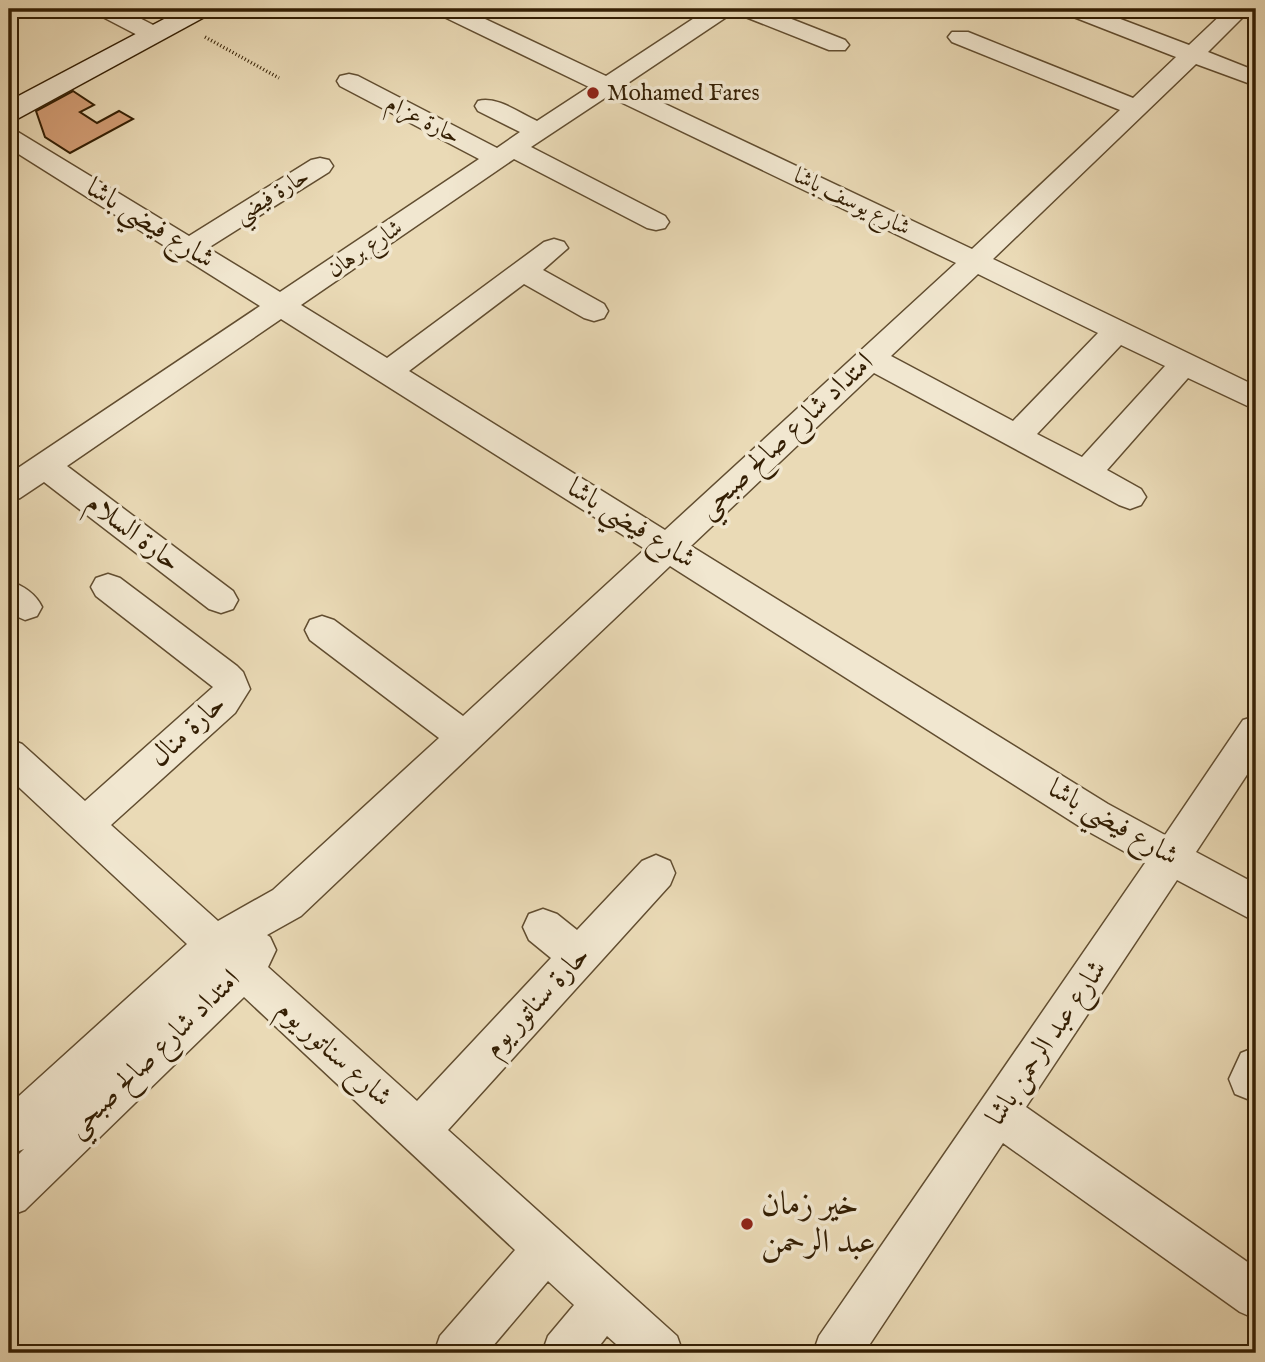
<svg xmlns="http://www.w3.org/2000/svg" width="1265" height="1362" font-family="'IM FELL English',Amiri,serif">
<style>
.building{fill:#d49e76;stroke:#331e03;stroke-width:2}
.lines{fill:none;stroke-linecap:round;stroke-linejoin:round}
.street-casing{stroke:#614d30;stroke-width:3}
.secondary-casing{stroke:#331e03;stroke-width:3}
.path{stroke:#331e03;stroke-width:3.5;stroke-dasharray:1 2.5;stroke-linecap:butt}
.street{fill:#f1e7d0;fill-rule:evenodd}
.secondary{fill:#f1e7d0;fill-rule:evenodd}
.poi-dot{fill:#8f2418;stroke:#f1e7d0;stroke-width:2.5}
.labels{text-anchor:middle;dominant-baseline:central;stroke-width:7;stroke-linejoin:round;paint-order:stroke}
.far-poi-label{font-size:23px;fill:#331e03;stroke:#f1e7d0;text-anchor:start}
.far-street-label{font-size:23px;fill:#331e03;stroke:#f1e7d0}
.street-label{font-size:28px;fill:#331e03;stroke:#f1e7d0}
.near-poi-label{font-size:33px;fill:#331e03;stroke:#f1e7d0;text-anchor:start}
</style>
<rect width="100%" height="100%" fill="#eadab6"/>
<filter id="stains"><feTurbulence type="fractalNoise" baseFrequency=".00286" numOctaves="4"/><feColorMatrix values="0 0 0 0 .2 0 0 0 0 .09 0 0 0 0 .02 0 0 0 .5 -.17"/></filter>
<radialGradient id="worn" r=".72"><stop offset=".6" stop-color="#630" stop-opacity="0"/><stop offset="1" stop-color="#630" stop-opacity=".3"/></radialGradient>
<path class="building" d="M73 91 94 105 80 112 97 123 119 111 133 119 70 153 45 137 36 111Z"/>
<g class="lines">
<g class="street-casing">
<path id="street" d="M94 9H122L161 29 165 34 161 39H145L97 14Z
M435 9H464L606 76 708 9H734L731 14 625 85 972 249 1120 110 952 42 948 37 952 32H968L1133 98 1176 57 1066 14 1063 9H1094L1189 45 1227 9H1251L1208 52 1256 71V86L1196 64 993 259 1256 386V410L1188 378 1107 470 1141 489 1146 497 1141 505 1130 509 1119 505 874 373 691 546 1108 804 1165 835 1243 720 1256 716V761L1196 852 1256 884V922L1177 880 1026 1107 1256 1268V1319L1240 1312 1003 1143 864 1353H813L819 1336 1145 863 1082 828 670 566 301 916 267 935 270 937 276 950 268 967 417 1101 551 958 529 940 523 927 529 914 543 909 557 914 577 930 642 861 656 855 670 861 675 873 670 885 448 1130 677 1336 683 1353H626L607 1336 594 1353H542L548 1336 574 1305 548 1281 487 1353H434L440 1336 515 1250 244 997 25 1210 9 1216V1164L24 1149 9 1155V1105L187 944 9 778V739L22 744 85 801 213 687 96 596 91 587 96 578 108 574 120 578 237 666 243 672 250 689 235 713 111 825 218 921 273 890 439 738 310 640 305 630 310 620 322 616 334 620 463 716 645 549 281 319 67 466 233 591 238 600 233 609 221 613 209 609 44 482 20 498 9 502V474L260 306 9 148V130L18 132 189 236 311 160 320 158 329 160 333 166 329 172 208 248 280 292 479 159 340 86 337 81 340 76 349 74 358 76 497 148 520 132 478 111 475 106 478 101C498 96 519 113 537 121L589 87 438 14ZM608 96 956 263 665 530 409 371 524 284 584 318 594 321 604 318 608 311 604 304 543 270 568 248 564 242 554 239 544 242 387 358 301 305 514 159 647 228 656 230 665 228 669 222 665 216 531 147ZM978 274 1098 333 1013 421 891 356ZM1121 345 1165 366 1082 457 1037 434Z
M735 9H766L845 40 849 45 845 50H829L738 14Z
M9 581C24 586 35 593 42 607L37 616 25 620 9 613Z
M1256 1047V1097L1250 1100 1235 1094 1229 1079 1241 1053Z"/>
</g>
<g class="secondary-casing">
<path id="secondary" d="M183 9H214L210 14 19 118 9 120V101Z"/>
</g>
<path class="path" d="M205 37 279 78"/>
<use href="#street" class="street"/>
<use href="#secondary" class="secondary"/>
</g>
<g class="poi-dot">
<circle cx="593" cy="93" r="7"/>
<circle cx="747" cy="1224" r="7"/>
</g>
<g class="labels">
<g class="far-poi-label">
<text x="607" y="93">Mohamed Fares</text>
</g>
<g class="far-street-label">
<text transform="translate(423 120) rotate(27)">حارة عزام</text>
<text transform="translate(272 196) rotate(-32)">حارة فيضي</text>
<text transform="translate(852 202) rotate(26)">شارع يوسف باشا</text>
<text transform="translate(365 249) rotate(-34)">شارع برهان</text>
</g>
<g class="street-label">
<text transform="translate(150 224) rotate(32)">شارع فيضي باشا</text>
<text transform="translate(786 436) rotate(-43)">امتداد شارع صالح صبحي</text>
<text transform="translate(631 524) rotate(32)">شارع فيضي باشا</text>
<text transform="translate(133 533) rotate(37)">حارة السلام</text>
<text transform="translate(188 731) rotate(-43)">حارة منال</text>
<text transform="translate(1113 823) rotate(30)">شارع فيضي باشا</text>
<text transform="translate(537 1002) rotate(-47)">حارة سناتور يوم</text>
<text transform="translate(1047 1043) rotate(-56)">شارع عبد الرحمن باشا</text>
<text transform="translate(154 1054) rotate(-44)">امتداد شارع صالح صبحي</text>
<text transform="translate(334 1054) rotate(42)">شارع سناتور يوم</text>
</g>
<g class="near-poi-label">
<text x="761" y="1205">خير زمان<tspan x="761" dy="38">عبد الرحمن</tspan></text>
</g>
</g>
<rect width="1265" height="1362" fill="none" stroke="#eadab6" stroke-width="35"/>
<rect x="10" y="10" width="1244" height="1341" fill="none" stroke="#331e03" stroke-width="3.5"/>
<rect x="18" y="18" width="1230" height="1327" fill="none" stroke="#331e03" stroke-width="2"/>
<rect width="100%" height="100%" filter="url(#stains)"/>
<rect width="100%" height="100%" fill="url(#worn)"/>
</svg>
